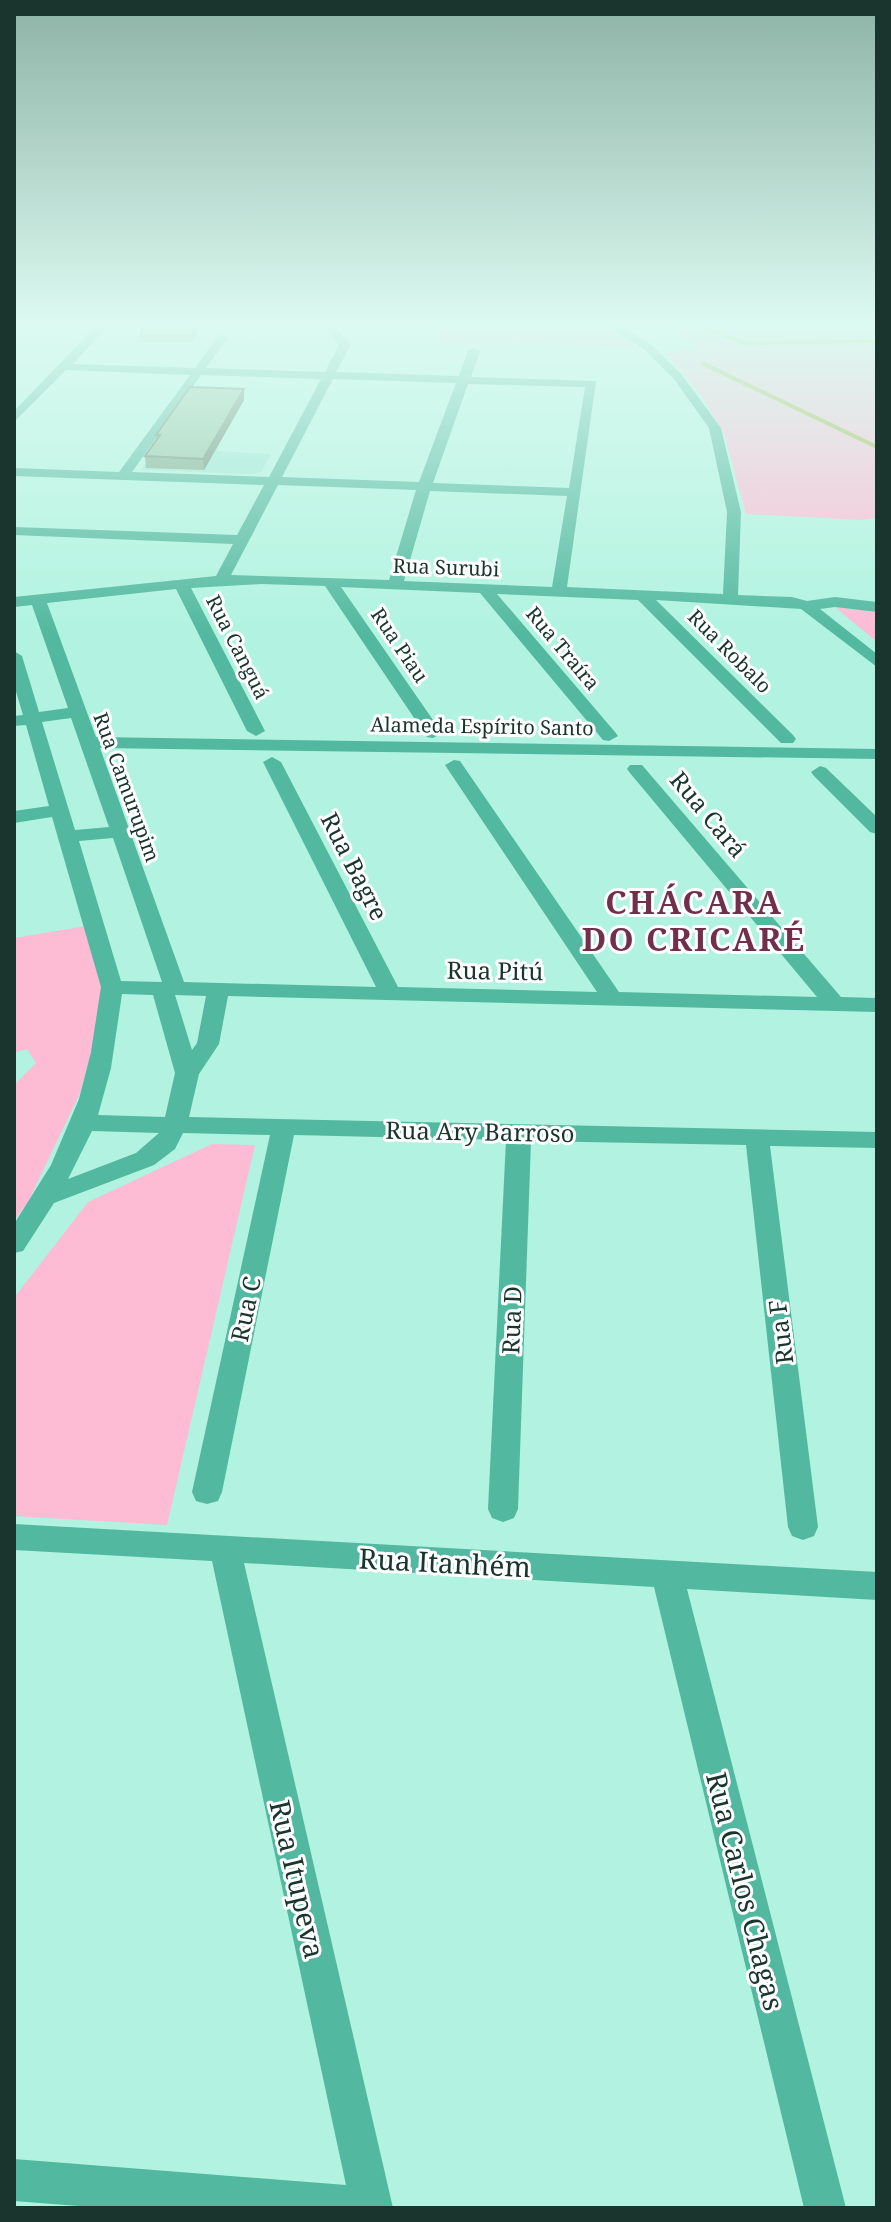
<svg xmlns="http://www.w3.org/2000/svg" width="891" height="2222" font-family="'Noto Serif',serif">
<style>
.built{fill:#9ce7d3}
.green{fill:#fdbbd4}
.lines{fill:none;stroke-linecap:round;stroke-linejoin:round}
.stream{stroke:#a5b143;stroke-width:4}
.minor{fill:#52b89f;fill-rule:evenodd}
.wall{fill:#7ba689}
.shaded-wall{fill:#64876f}
.building{fill:#8fc19f;stroke:#64876f;stroke-width:2}
.labels{text-anchor:middle;dominant-baseline:central;stroke-width:6;stroke-linejoin:round;paint-order:stroke}
.far-street-label{font-size:20px;fill:#1a352e;stroke:#fff}
.street-label{font-size:24px;fill:#1a352e;stroke:#fff}
.near-street-label{font-size:28px;fill:#1a352e;stroke:#fff}
.district-label{font-size:32px;font-weight:bold;letter-spacing:2px;fill:#712f4c;stroke:#fff}
</style>
<rect width="100%" height="100%" fill="#b1f3e0"/>
<path class="built" d="M162 440 221 442 216 451 271 454 261 472 252 474 141 470Z"/>
<path class="green" d="M432 324H598L640 348 536 343 442 344Z
M662 324H877V518L860 520 746 514 724 434 701 395 666 353 700 348Z
M835 607 877 612V642Z
M92 925 104 1004 80 1093 28 1202 14 1221V1085L36 1063 27 1049 14 1053V938Z
M212 1144 255 1145 167 1525 14 1516V1298L88 1202Z"/>
<g class="lines">
<path class="stream" d="M696 324 745 343 877 341
M704 364 877 447"/>
<path class="minor" d="M98 324H110L73 364 195 368 218 336 222 335 228 338 206 368 325 372 339 345 321 324H332L351 345 336 372 459 376 468 351 474 348 480 351 471 377 596 381 567 587 723 594 727 512 709 428 674 379 644 349 604 324H617L652 345 682 375 721 428 741 512 738 595 792 597 807 601 835 597 877 602V612L835 607 820 609 877 654V667L801 609 656 600 793 735 796 739 793 743H781L638 600 497 594 615 732 618 736 609 741 603 740 480 593 341 587 442 733 433 738 427 737 325 586 261 584 191 588 265 731 256 736 247 731 176 589 47 603 96 737 877 749V759L100 748 184 982 376 987 263 762 272 757 281 762 398 987 597 992 445 765 454 760 460 761 619 992 817 997 630 773 627 769 630 765H642L841 997 877 998V1012L228 996 219 1044 199 1074 189 1117 877 1132V1148L770 1146 818 1527 814 1536 803 1540 792 1536 788 1527 746 1145 531 1141 518 1509 514 1518 503 1522 492 1518 488 1509 506 1140 294 1135 222 1492 218 1501 207 1504 196 1501 192 1492 270 1135 183 1133 175 1149 154 1165 54 1203 23 1251 14 1253V1224L51 1165 79 1099 91 1052 101 987 52 817 14 823V811L49 806 26 725 14 726V716L23 715 14 685V651L22 656 39 712 68 708 32 605 14 607V597L216 576 233 544 14 535V527L237 535 264 485 14 476V468L119 472 190 375 66 370 14 422V411ZM201 375 321 379 269 477 132 472ZM333 379 456 383 419 482 282 477ZM468 384 585 387 569 488 433 483ZM278 485 416 490 389 580 231 575ZM430 491 567 496 552 587 404 581ZM71 718 109 827 75 830 42 722ZM113 838 162 982 121 981 79 841ZM122 994 153 995 175 1073 165 1117 98 1115 111 1068ZM175 995 206 996 197 1043 192 1050ZM92 1131 159 1133 136 1153 68 1179Z
M820 766 826 768 877 817V834L870 832 814 776 811 772Z
M14 1524 877 1572V1600L687 1589 846 2208H804L654 1587 244 1563 393 2208H104L14 2201V2159L346 2185 212 1561 14 1550Z"/>
</g>
<path class="wall" d="M145 324H200L193 342H141L140 336Z
M244 400 204 470 146 468 145 456 156 440V435Z"/>
<path class="shaded-wall" d="M197 324H200L193 342 192 336Z
M244 389V400L204 470 203 459Z"/>
<path class="building" d="M145 324H197L192 336H140Z
M190 387 244 389 203 459 145 456 160 435H156Z"/>
<linearGradient id="sky" x2="0" y2="1"><stop stop-color="#8db3a6"/><stop offset="0.51" stop-color="#dcfaf1"/><stop offset="1" stop-color="#dcfaf1" stop-opacity="0"/></linearGradient>
<rect width="891" height="635" fill="url(#sky)"/>
<g class="labels">
<g class="far-street-label">
<text transform="translate(446 567) rotate(2)">Rua Surubi</text>
<text transform="translate(400 645) rotate(56)">Rua Piau</text>
<text transform="translate(238 647) rotate(63)">Rua Canguá</text>
<text transform="translate(563 648) rotate(50)">Rua Traíra</text>
<text transform="translate(730 651) rotate(45)">Rua Robalo</text>
<text transform="translate(482 726) rotate(1)">Alameda Espírito Santo</text>
<text transform="translate(127 787) rotate(70)">Rua Camurupim</text>
</g>
<g class="street-label">
<text transform="translate(709 814) rotate(50)">Rua Cará</text>
<text transform="translate(355 866) rotate(63)">Rua Bagre</text>
<text transform="translate(495 970) rotate(1)">Rua Pitú</text>
<text transform="translate(480 1131) rotate(1)">Rua Ary Barroso</text>
<text transform="translate(245 1309) rotate(-78)">Rua C</text>
<text transform="translate(511 1320) rotate(-88)">Rua D</text>
<text transform="translate(780 1332) rotate(-97)">Rua F</text>
</g>
<g class="near-street-label">
<text transform="translate(445 1562) rotate(3)">Rua Itanhém</text>
<text transform="translate(298 1879) rotate(77)">Rua Itupeva</text>
<text transform="translate(746 1891) rotate(76)">Rua Carlos Chagas</text>
</g>
<g class="district-label">
<text x="694" y="901">CHÁCARA<tspan x="694" dy="37">DO CRICARÉ</tspan></text>
</g>
</g>
<rect width="891" height="2222" fill="none" stroke="#1a352e" stroke-width="32"/>
</svg>
